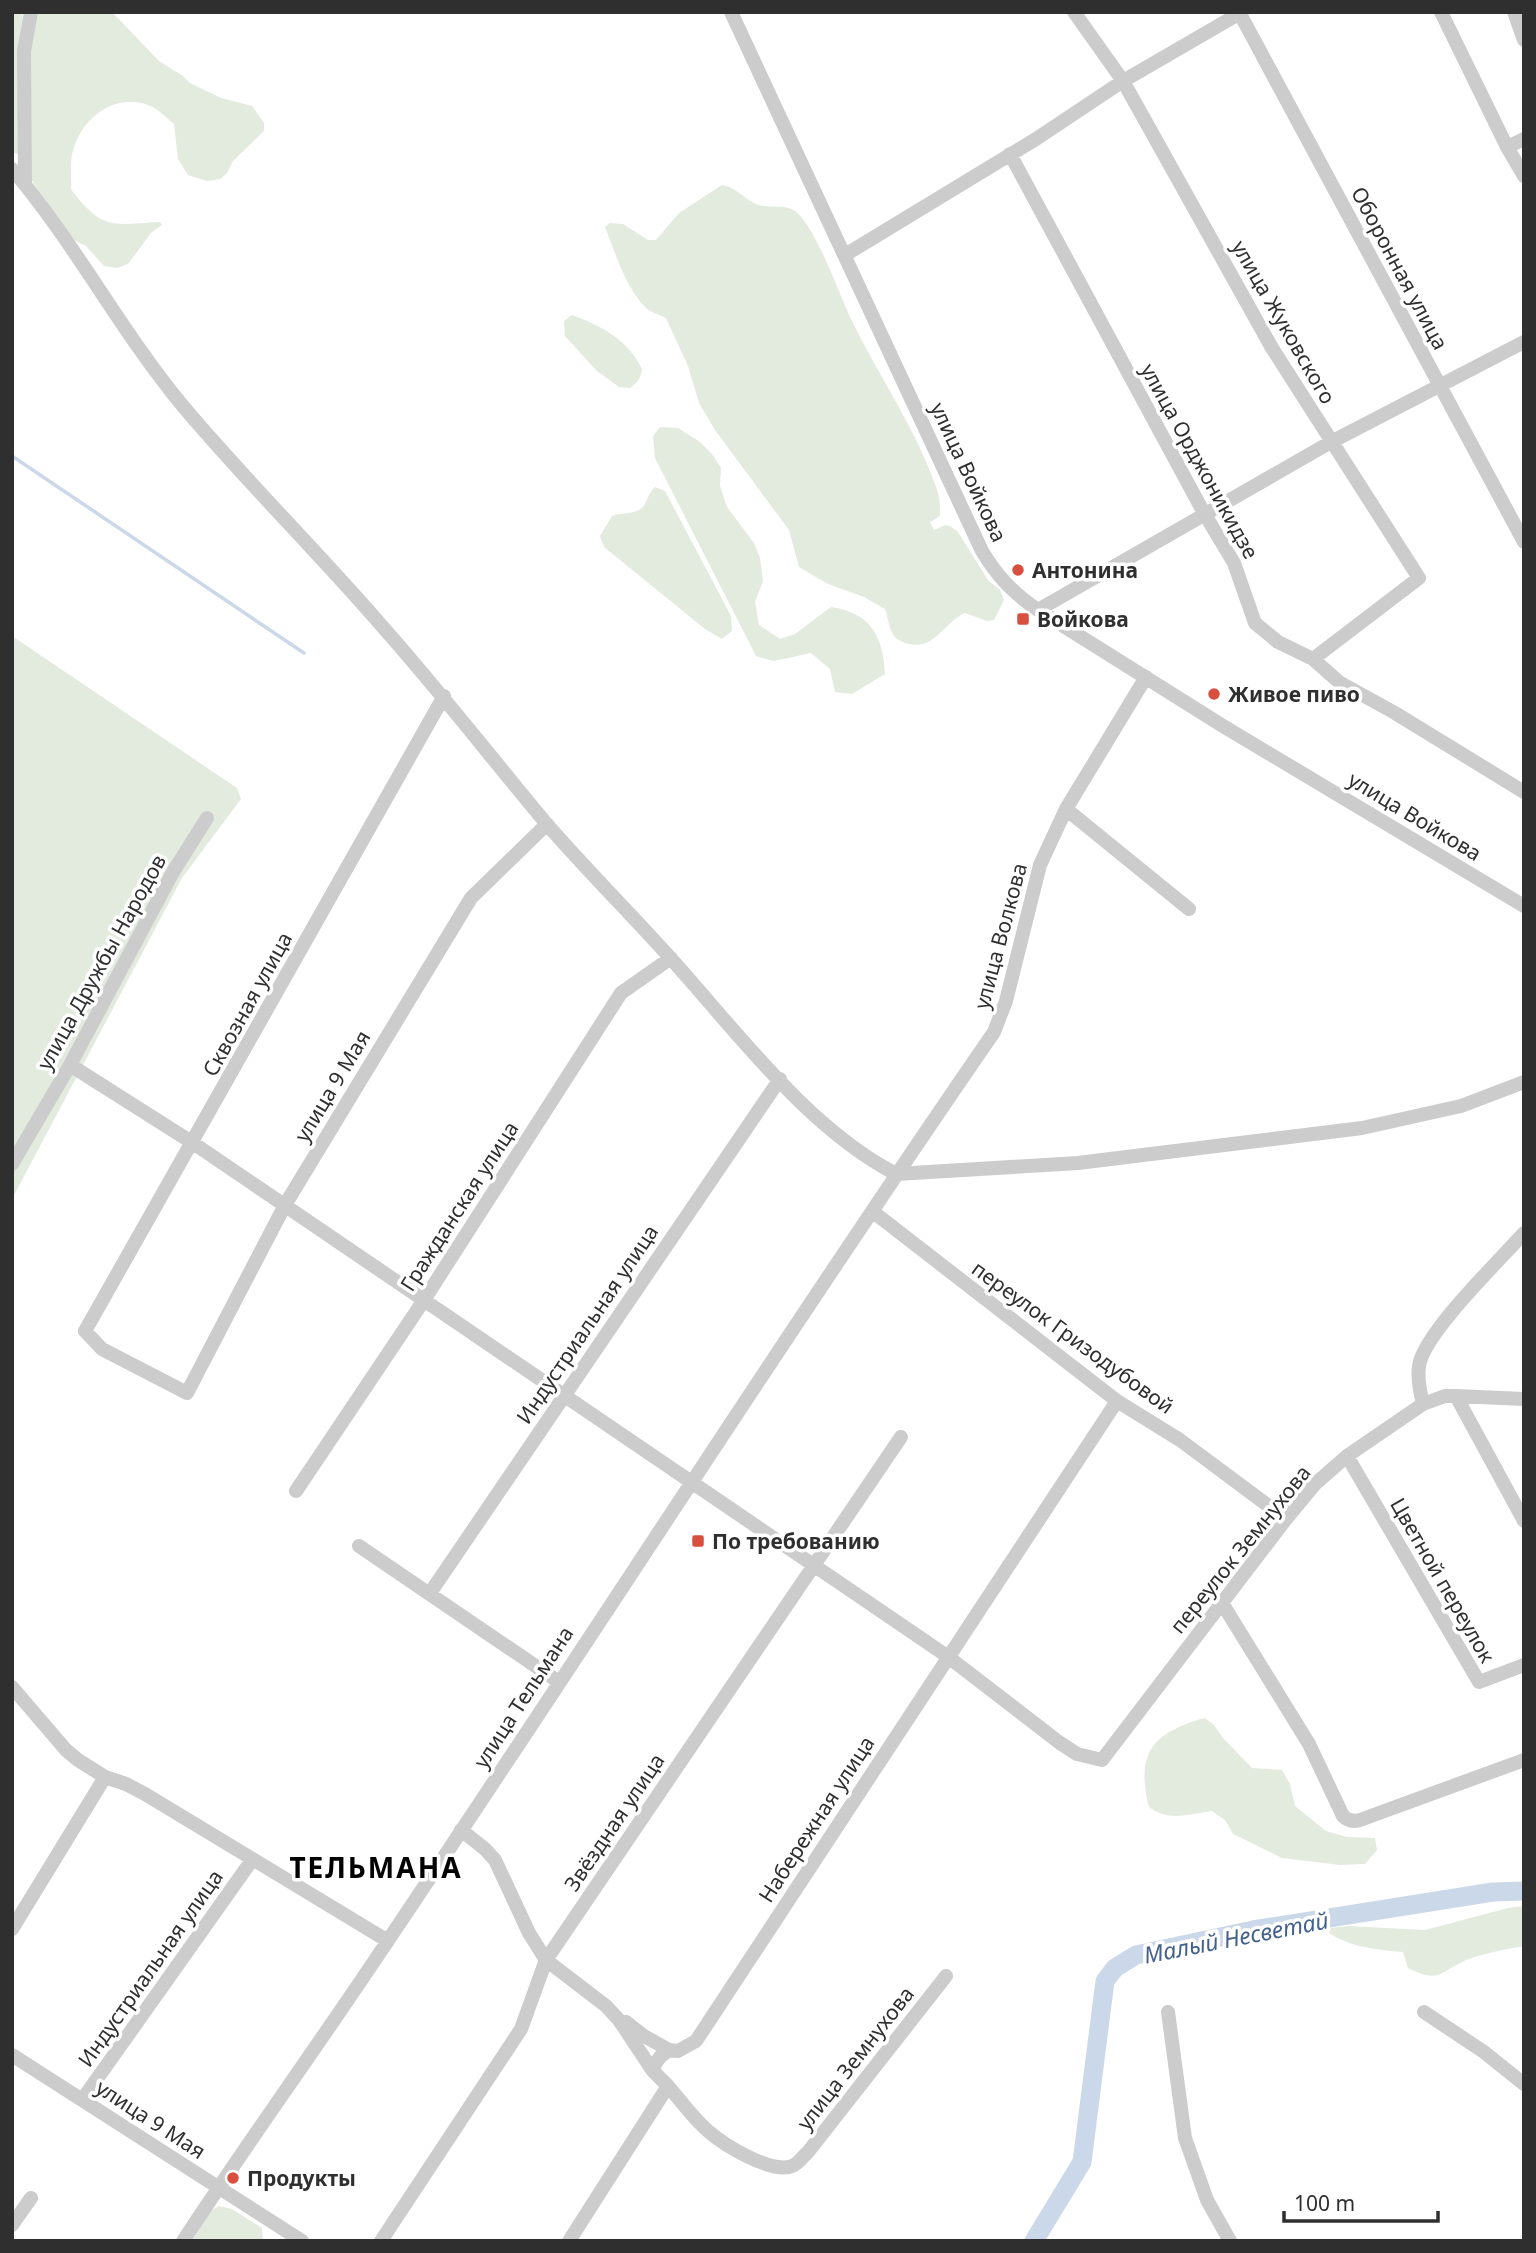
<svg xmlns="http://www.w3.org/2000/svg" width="1536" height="2253" font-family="'Noto Sans',sans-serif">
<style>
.green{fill:#e2ebde}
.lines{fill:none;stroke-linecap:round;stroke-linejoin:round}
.stream{stroke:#cbd8e9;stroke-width:3.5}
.river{stroke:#cbd8e9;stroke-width:19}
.minor{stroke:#ccc;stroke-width:14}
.poi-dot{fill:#d84f3f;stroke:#fff;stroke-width:2.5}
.labels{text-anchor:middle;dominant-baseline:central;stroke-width:7;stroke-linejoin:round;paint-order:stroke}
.street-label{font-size:21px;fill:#2f2f2f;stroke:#fff}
.poi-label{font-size:21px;font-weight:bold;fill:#2f2f2f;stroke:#fff;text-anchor:start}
.water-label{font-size:23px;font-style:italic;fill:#43628b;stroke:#fff}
.district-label{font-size:28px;font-weight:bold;letter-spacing:2px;fill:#000;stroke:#fff}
</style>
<rect width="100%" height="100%" fill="#fff"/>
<path class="green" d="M12 12H23L19 44V154L12 153Z
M36 12H112L159 61 183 76 190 83 221 98 252 106 264 123V131L233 161 227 173 220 179 207 181 188 175 178 159 174 124C168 119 160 111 153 107 118 90 82 116 73 151 69 163 72 177 71 189 103 232 113 224 160 222L162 225 151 233 128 264 117 268 104 266 86 246 74 240 32 181 29 174 27 75Z
M722 185C737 187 745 201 759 205 770 208 785 204 795 211 816 227 839 294 851 319 878 375 918 432 937 490 940 499 940 507 940 516L930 522 934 530 945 525 950 526 958 532 988 580 1000 590 1004 600 994 620 987 621 965 613C944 622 935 650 909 644 904 643 897 640 894 636 889 629 888 617 885 609L864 597 828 584 799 567 789 530 715 430 699 403 688 366 666 318C660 315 652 313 646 308 625 287 616 254 605 227L610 223 623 224 648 240H656L679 213Z
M572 315C602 326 628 340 642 369 641 378 637 383 630 388L619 387 597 371 565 336 564 321Z
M660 427 678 428 700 442 712 454 721 468 720 486 727 507 754 543 760 558 763 581 755 602 759 625 780 639 795 634 831 607C871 613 883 636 885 674L852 694 835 692 830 669 811 653 774 661 756 656 655 458 653 436Z
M655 487 665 491 731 616 732 631 722 639 705 629 604 547 600 536 612 516C620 513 636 514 642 508 648 502 647 494 655 487Z
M12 636 237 788 241 799 182 878 12 1199Z
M1205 1718 1214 1725 1223 1738 1252 1768 1282 1770 1290 1784 1295 1806 1326 1831 1347 1837 1375 1838 1377 1850 1365 1864 1340 1865 1282 1858 1233 1834 1225 1820 1212 1811C1189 1814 1169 1822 1149 1807 1135 1753 1153 1732 1205 1718Z
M1524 1906V1946C1506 1949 1486 1953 1469 1959 1441 1970 1441 1985 1408 1968L1403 1952C1378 1950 1350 1947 1329 1933L1331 1928 1348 1926 1425 1930 1508 1908Z
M219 2206 232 2209 262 2228 263 2241H192L210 2211Z"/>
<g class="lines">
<path class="stream" d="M12 456 304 653"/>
<path class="river" d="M1034 2241 1082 2162 1105 1981 1115 1968 1136 1955 1253 1930 1493 1892 1524 1891"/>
<path class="minor" d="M731 12 982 551C997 576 1013 593 1038 610L1223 726 1524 906
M1074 12 1123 81 1272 348 1419 578 1313 659
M1239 12 1524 542
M1441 12 1507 147 1524 176
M1514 12 1524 40
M1507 147 1524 139
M1010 154 1204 513 1234 563 1255 623 1278 642 1313 659 1339 682 1395 713 1524 792
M12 169C75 243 120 330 182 405 245 480 316 550 381 625 438 689 490 756 545 822 583 866 625 908 664 951 733 1026 804 1126 896 1174L1078 1163 1362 1128 1461 1106 1524 1082
M25 185 24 51 31 12
M845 255 1036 139 1123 81 1242 12
M1038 610 1331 442 1524 342
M444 696 85 1331 102 1349 187 1393 285 1205 471 898 547 824
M1066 809 1189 909
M70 1065 193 1143 947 1656 1060 1743 1077 1754 1102 1760 1286 1519 1315 1484 1347 1456 1423 1404 1445 1396H1456L1524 1399
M12 1164 70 1065 173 872 207 818
M872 1211 1117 1401 1180 1440 1286 1519
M1456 1396 1524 1521
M1423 1404C1420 1392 1417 1379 1419 1366 1423 1334 1500 1260 1524 1233
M1347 1456 1479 1682 1524 1665
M296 1491 424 1300 621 993 671 958
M359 1546 559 1682
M430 1593 780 1079
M1222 1603 1309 1744 1343 1816C1348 1821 1353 1822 1360 1820L1524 1760
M12 1687 66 1750 78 1760 105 1777 126 1784 145 1794 388 1941
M461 1830 485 1849 495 1860 529 1933 546 1960 606 2006 619 2020 653 2071
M12 1929 105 1777
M1168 2012 1185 2138 1207 2200 1230 2241
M1424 2012 1484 2052 1524 2084
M626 2022 644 2036 669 2050
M12 2055 302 2241
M668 2086C681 2101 693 2118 708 2131 724 2145 771 2174 792 2166 798 2164 803 2156 808 2152L946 1976
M82 2100 252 1860
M12 2225 31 2198
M183 2241C250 2139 322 2040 389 1939 592 1637 788 1331 994 1032L1006 1001 1040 865 1066 809 1146 677
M381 2241 521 2029 546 1960 901 1437
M569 2241 668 2086 653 2071 655 2064 660 2057 669 2050 678 2051 696 2041 1117 1401"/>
</g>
<g class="poi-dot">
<circle cx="1018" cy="570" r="7"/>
<rect x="1016" y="612" width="14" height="14" rx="3.5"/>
<circle cx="1214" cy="694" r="7"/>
<rect x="691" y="1534" width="14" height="14" rx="3.5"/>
<circle cx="233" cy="2178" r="7"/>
</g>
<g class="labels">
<g class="street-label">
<text transform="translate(1400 268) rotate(62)">Оборонная улица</text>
<text transform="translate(1284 322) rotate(60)">улица Жуковского</text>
<text transform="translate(1200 461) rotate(61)">улица Орджоникидзе</text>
<text transform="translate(969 472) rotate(65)">улица Войкова</text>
<text transform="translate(1415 816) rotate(31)">улица Войкова</text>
<text transform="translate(1000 936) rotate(-75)">улица Волкова</text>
<text transform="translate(101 962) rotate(-61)">улица Дружбы Народов</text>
<text transform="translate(247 1004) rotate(-61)">Сквозная улица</text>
<text transform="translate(332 1086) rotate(-59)">улица 9 Мая</text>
<text transform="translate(459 1206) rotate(-57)">Гражданская улица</text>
<text transform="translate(587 1324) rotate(-56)">Индустриальная улица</text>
<text transform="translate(1073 1337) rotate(36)">переулок Гризодубовой</text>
<text transform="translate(1240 1549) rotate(-51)">переулок Земнухова</text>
<text transform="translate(1443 1580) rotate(60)">Цветной переулок</text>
<text transform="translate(523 1697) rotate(-57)">улица Тельмана</text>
<text transform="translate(816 1819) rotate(-57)">Набережная улица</text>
<text transform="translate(614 1822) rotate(-56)">Звёздная улица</text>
<text transform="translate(150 1968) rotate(-55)">Индустриальная улица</text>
<text transform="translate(855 2058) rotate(-52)">улица Земнухова</text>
<text transform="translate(151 2119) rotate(33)">улица 9 Мая</text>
</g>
<g class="poi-label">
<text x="1032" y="570">Антонина</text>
<text x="1037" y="619">Войкова</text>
<text x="1228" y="694">Живое пиво</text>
<text x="712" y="1541">По требованию</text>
<text x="247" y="2178">Продукты</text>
</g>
<g class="water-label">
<text transform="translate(1236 1937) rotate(-11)">Малый Несветай</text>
</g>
<g class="district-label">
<text x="376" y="1867">ТЕЛЬМАНА</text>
</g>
</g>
<rect width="1536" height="2253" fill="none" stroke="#2f2f2f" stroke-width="28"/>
<path d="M1284 2211v10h154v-10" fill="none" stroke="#2f2f2f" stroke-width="3.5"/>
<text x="1294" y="2211" font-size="21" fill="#2f2f2f" stroke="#ffffff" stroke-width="5" paint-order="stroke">100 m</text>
</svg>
